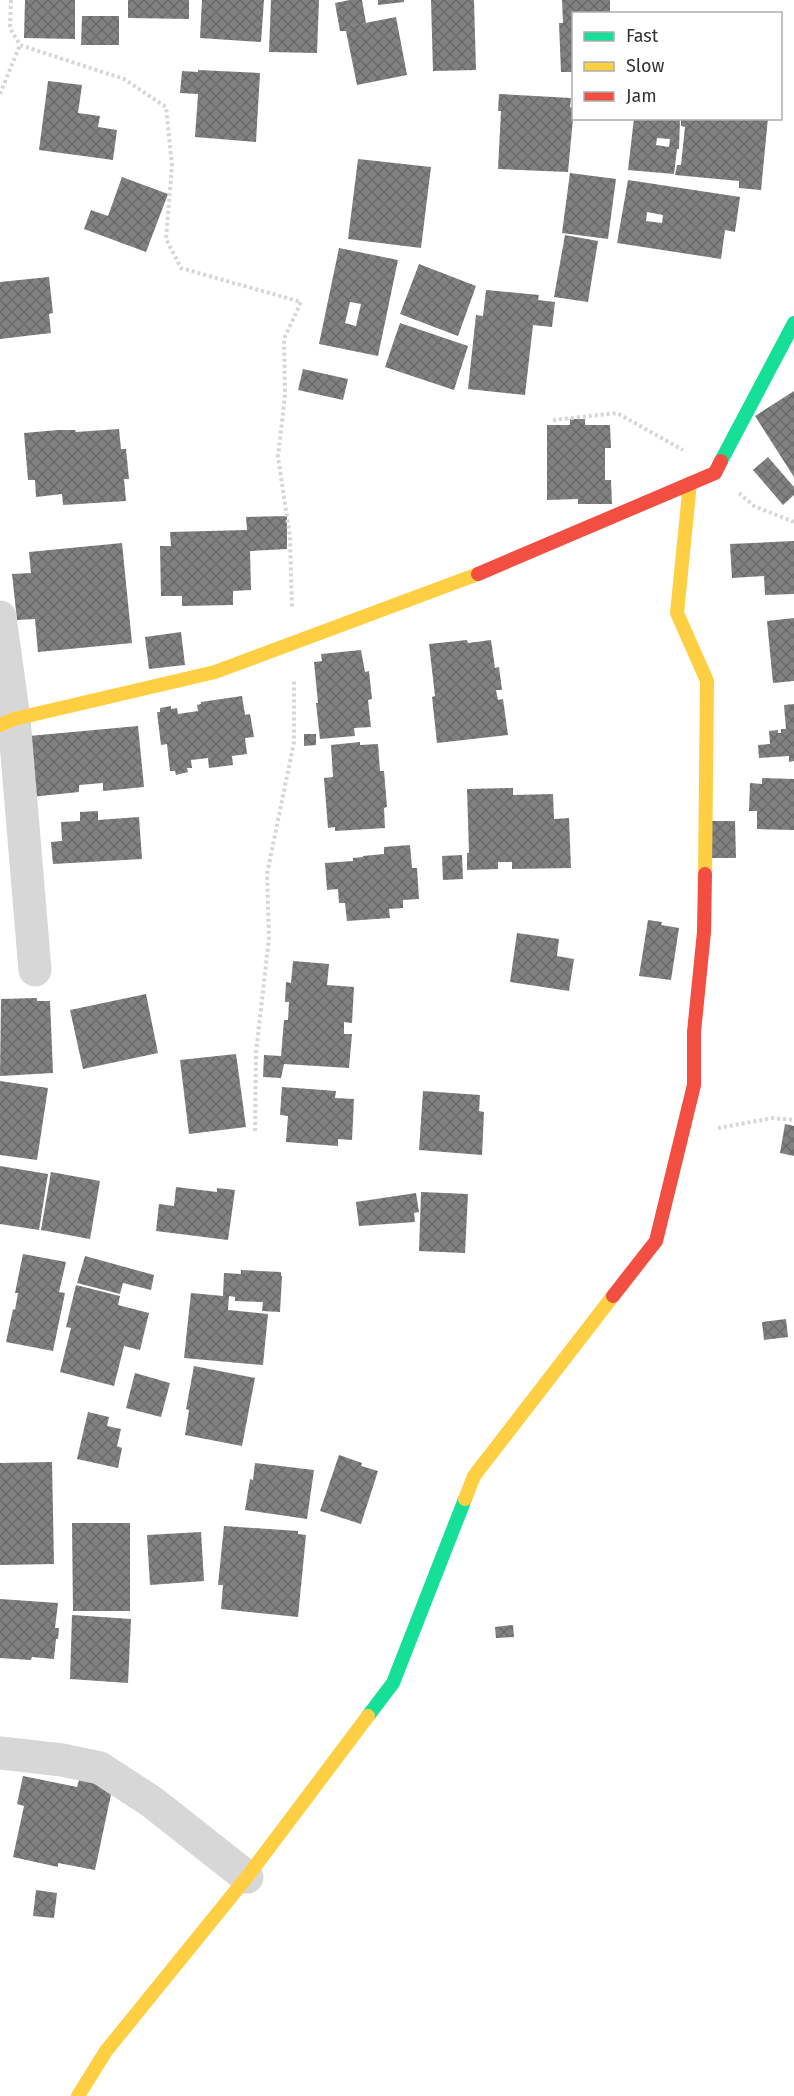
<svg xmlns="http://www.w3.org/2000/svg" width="794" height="2096" font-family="'Fira Sans',sans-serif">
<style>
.building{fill:url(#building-cross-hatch);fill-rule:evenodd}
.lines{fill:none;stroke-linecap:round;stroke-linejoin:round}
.path{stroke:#d6d6d6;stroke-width:4;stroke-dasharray:3 3;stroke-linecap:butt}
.street{stroke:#d7d7d7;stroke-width:33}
.fast{stroke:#16e098;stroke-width:14}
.slow{stroke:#ffcf43;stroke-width:14}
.jam{stroke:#f24e42;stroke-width:14}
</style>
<defs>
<pattern id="building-cross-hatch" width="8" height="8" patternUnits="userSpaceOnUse" patternTransform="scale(1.5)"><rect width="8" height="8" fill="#818181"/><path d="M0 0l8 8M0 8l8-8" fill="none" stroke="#6a6a6a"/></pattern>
</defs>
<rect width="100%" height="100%" fill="#fff"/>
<path class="building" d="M25 0H75V39L24 38Z
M128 0H189V19L128 18Z
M202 0H264L261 42 200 38Z
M271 0H319L317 53 269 52Z
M350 0H362L366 23 345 27 396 17 407 75 357 85 346 31H340L335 3Z
M378 0H404V2L378 5Z
M431 0H474L476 70 433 71Z
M562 0H610V14H574V72H561L559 23H563Z
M82 16H119V45H81Z
M198 70 260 73 256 142 195 137 198 94 180 93 182 71 198 72Z
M48 81 82 85 78 113 100 116 98 127 117 130 113 160 39 150Z
M499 94 571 98 570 107 574 108 568 172 498 169 501 111H498Z
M634 118H680L679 149H677L674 174 628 170ZM657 138 670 139 669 147 656 145Z
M681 118H768L761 190 739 188V181L675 175 677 165H681L685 127 681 126Z
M358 159 431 167 421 248 348 239Z
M570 173 616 179 608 239 562 233Z
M122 177 168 194 146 252 84 229 91 210 108 216Z
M628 180 740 197 735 232 725 230 721 259 617 243ZM647 212 663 215 662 223 646 221Z
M565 235 598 241 588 302 554 297Z
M339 248 398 260 378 356 319 344ZM350 302 361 304 356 326 345 323Z
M419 264 476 286 458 336 400 314Z
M49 277 53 313 49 314 51 333 0 339V282Z
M486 290 539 295 538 300 555 302 552 327 533 325 525 395 468 389 476 315 483 316Z
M400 323 468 346 454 390 385 367Z
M303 369 348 379 343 400 298 390Z
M794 391V477L755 416Z
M570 419H585V425H610L611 448H605V480H611L612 504H578V499L547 500V425H570Z
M119 429 121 449H126L129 479H124L126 501 63 505 62 494 36 497 35 480H28L24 433 58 430H75L76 432Z
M768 457 794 487V495L783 505 753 470Z
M287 516V549L250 551 251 590 233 591V605L182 606V596H161L160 546H171L170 532 247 530 246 517Z
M794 541V594L765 595 764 576 732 578 730 544Z
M122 543 132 643 38 652 35 619 17 620 12 574 31 573 29 552Z
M794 618V681L773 683 767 621Z
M181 632 185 665 149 669 145 637Z
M467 640 468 643 491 640 495 668 499 667 502 690H496L498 700 503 699 508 735 437 743 432 697 435 696 429 644Z
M361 650 365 672 369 671 372 699 368 700 371 727 354 728 355 736 320 739 316 703H318L314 662 322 661 321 654Z
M242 696 245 715 250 714 254 737 245 738 247 754 232 756 233 765 209 768 208 758 191 760 192 768H187L188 772 176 775 175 771H170L167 744 161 745 157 712H160V708L171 706V709L177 708 178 714 198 711 197 705 201 704V702Z
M794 704V761L789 762V756L759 758 758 745 770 744 769 731 778 730V733H781V729H786L784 705Z
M138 726 144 787 103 791V783L79 785V792L31 797 29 736Z
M304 734H316V745L304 746Z
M360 742V745L378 744 380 771H384L387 807 384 808 385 828 335 831V827L328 828 324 778 333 777 331 745Z
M762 778 794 779V830L757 829V811H749L750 783 762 784Z
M513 788V795L553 794 554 819 569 818 571 868 512 869V862H498V869L467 870V853H469L467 789Z
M98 811V820L139 817 142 859 53 864 51 842 62 841 61 822 80 821V812Z
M710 821H735L736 858H710Z
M410 845 412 868H417L419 899 403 900V908L389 909 390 918 347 921 345 903H339L338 889 327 890 325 863 353 861V858L363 857V856L384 854V847Z
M462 855 463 879 443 880 442 856Z
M648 920 662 922 661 925 679 928 671 980 639 976Z
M517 933 559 939 557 956 574 959 569 991 510 982Z
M293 961 329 964 327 985 354 987 352 1023 344 1022V1034H352L349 1068 284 1064 281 1078 263 1077 264 1055 281 1056 284 1020H288L289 1002H285L286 982 291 983Z
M146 994 158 1053 83 1069 70 1010Z
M37 998V1001H50L53 1073 0 1076 1 999Z
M236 1054 246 1127 189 1134 180 1060Z
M0 1081 48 1088 37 1160 0 1155Z
M282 1087 336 1091 335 1098 354 1099 352 1140 338 1139V1146L286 1142 288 1116 280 1115Z
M423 1091 480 1095 479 1111 484 1112 482 1155 419 1150Z
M785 1124 794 1126V1156L780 1153Z
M0 1166 48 1174 39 1230 0 1224Z
M51 1172 100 1181 90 1239 41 1230Z
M176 1187 217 1192V1188L235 1190 228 1240 156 1231 159 1204 174 1206Z
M421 1192 468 1194 465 1253 419 1251Z
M416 1193 419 1212 414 1213 415 1222 359 1226 356 1202Z
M23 1254 66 1262 59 1292 65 1293 53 1351 6 1342 13 1309 15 1310 18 1293H15Z
M85 1256 154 1275 151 1290 123 1283 120 1294 77 1283Z
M241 1270 281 1272V1276H282L280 1312 262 1311 263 1302 235 1301V1297L229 1296 228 1310 268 1314 263 1365 184 1358 191 1293 223 1296 224 1273 241 1274Z
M76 1285 120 1296 118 1305 149 1313 140 1350 124 1346 114 1386 60 1372 71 1328 66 1327Z
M786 1319 788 1337 764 1340 762 1322Z
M194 1366 255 1378 242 1446 185 1435 189 1410 186 1409Z
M135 1373 170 1383 161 1417 126 1408Z
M88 1412 109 1417 107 1426 121 1429 117 1446 122 1448 118 1468 77 1459Z
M339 1455 362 1463 361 1466 378 1471 361 1524 320 1511Z
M52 1462 54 1564 0 1565V1463Z
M255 1463 314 1470 307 1519 245 1510 250 1479 253 1480Z
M72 1523H130V1611H73Z
M224 1526 298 1531V1534L306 1535 298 1617 221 1609 223 1585H218Z
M201 1532 204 1581 150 1585 147 1535Z
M0 1599 58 1603 55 1628H59L58 1639H56L54 1659 32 1657 31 1660 0 1658Z
M72 1615 131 1619 128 1683 70 1679Z
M513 1625 514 1637 496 1638 495 1627Z
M23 1776 77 1787 80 1777 113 1785 95 1870 58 1863V1867L13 1857 24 1806 17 1804Z
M36 1890 57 1893 54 1918 33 1916Z"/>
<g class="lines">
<path class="path" d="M11 0 10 28 20 45 124 79 166 107 172 166 166 239 181 268 301 302 284 339 285 395 278 457 290 537 292 609
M0 94 20 45
M553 420 617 413 683 450
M739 493 754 506 794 522
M718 1128 773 1118 794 1120
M255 1131 256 1053 269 938 267 874 294 742V679"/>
<path class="street" d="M0 617 14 719 35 970
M0 1753 62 1760 100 1768 152 1802 247 1877"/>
<path class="fast" d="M721 461 794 323
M368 1716 393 1683 465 1499"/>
<path class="slow" d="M690 483 677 613 707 681 705 874
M0 725 14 719 215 672 478 574
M465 1499 474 1476 613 1296
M78 2096 106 2051 247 1877 368 1716"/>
<path class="jam" d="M478 574 715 473 721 461
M613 1296 656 1241 694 1085V1032L704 932 705 874"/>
</g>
<rect x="572" y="12" width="210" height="108" fill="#ffffff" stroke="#adadad" stroke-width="1.5"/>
<rect x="584" y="32" width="30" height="9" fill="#16e098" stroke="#adadad" stroke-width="1.5"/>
<text x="626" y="42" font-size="18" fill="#333333">Fast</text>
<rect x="584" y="62" width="30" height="9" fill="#ffcf43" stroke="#adadad" stroke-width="1.5"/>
<text x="626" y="72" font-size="18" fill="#333333">Slow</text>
<rect x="584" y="92" width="30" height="9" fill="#f24e42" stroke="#adadad" stroke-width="1.5"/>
<text x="626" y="102" font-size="18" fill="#333333">Jam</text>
</svg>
